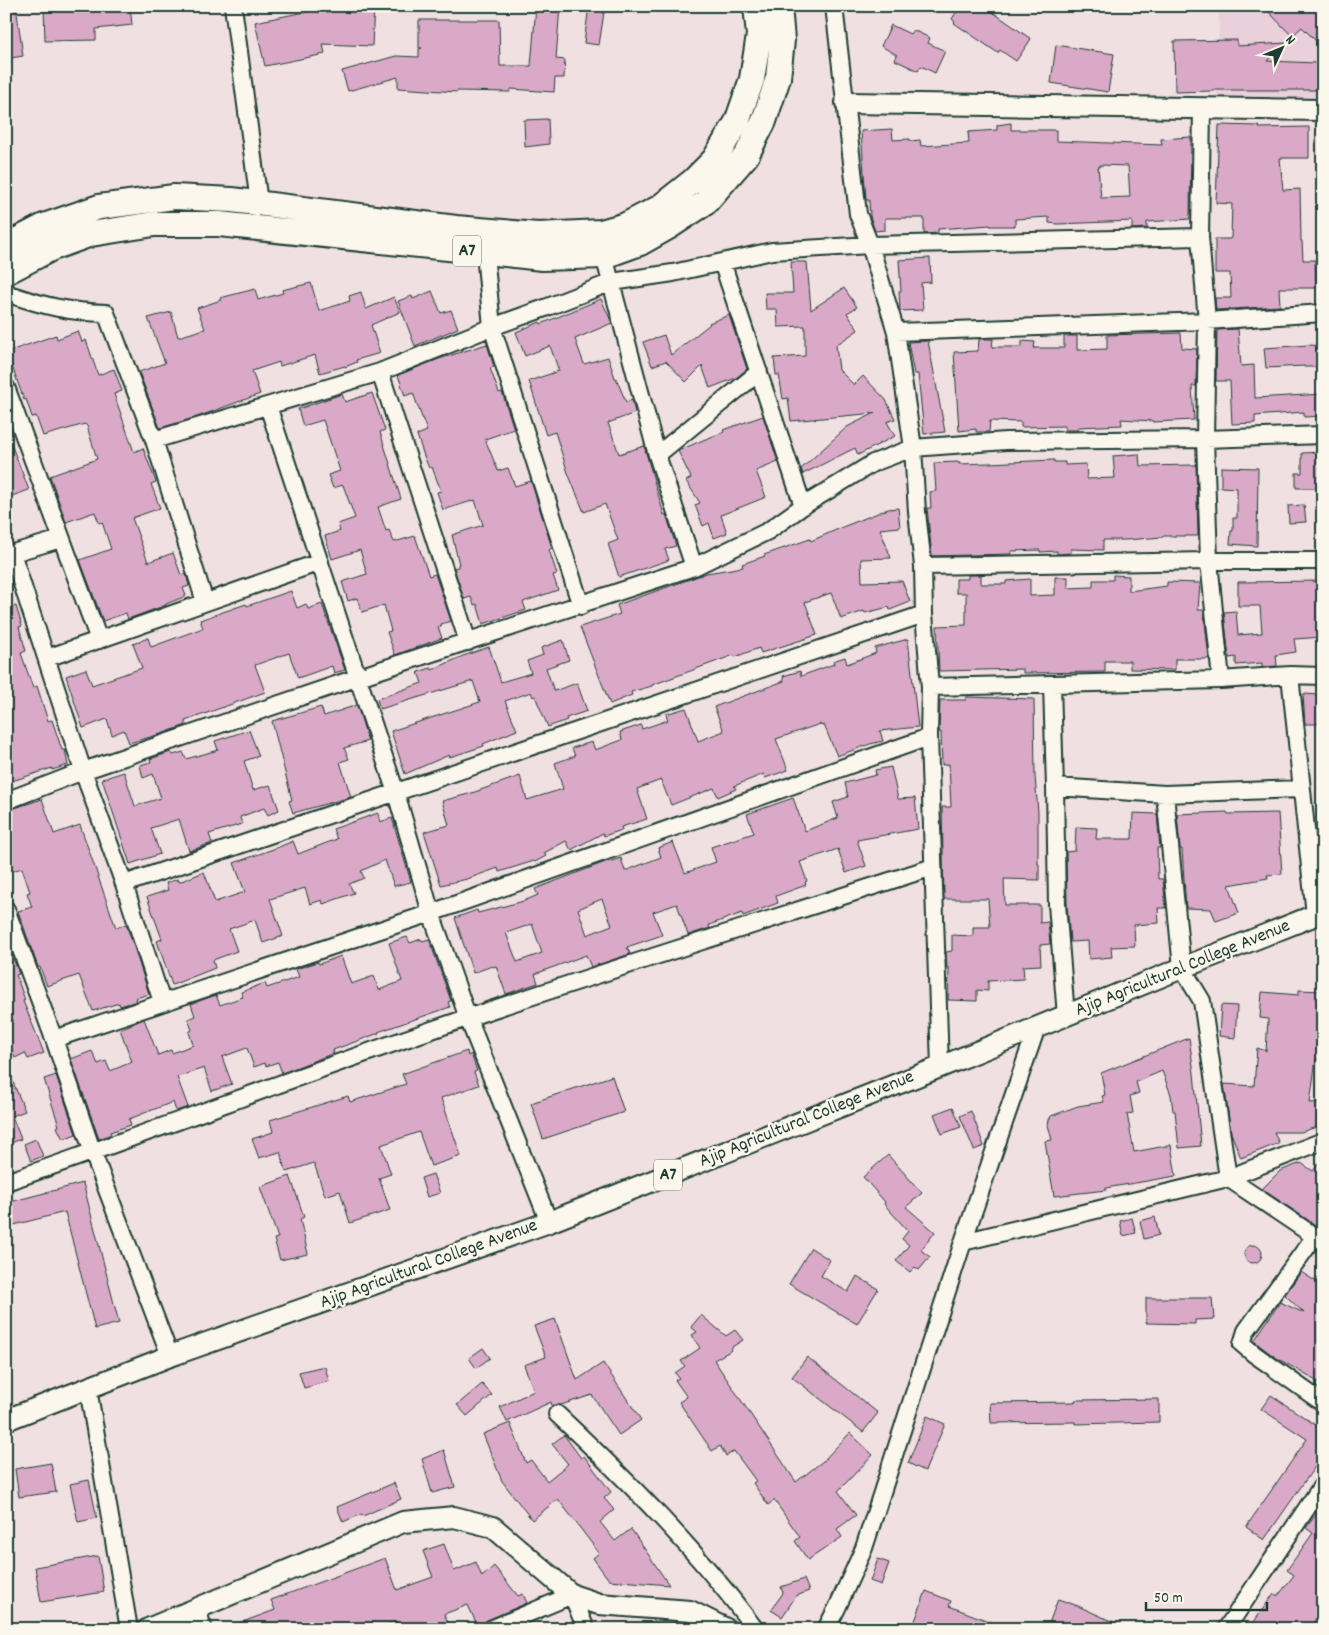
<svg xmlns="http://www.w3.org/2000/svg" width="1329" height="1635" font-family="Dekko,sans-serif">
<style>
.built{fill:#ead0da}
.building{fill:#dba9c8;stroke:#1f3d34;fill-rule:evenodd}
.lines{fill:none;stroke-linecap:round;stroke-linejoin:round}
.minor-casing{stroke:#1f3d34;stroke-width:20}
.major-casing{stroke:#1f3d34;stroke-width:24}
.highway-casing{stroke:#1f3d34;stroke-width:28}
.minor{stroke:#fbf7ec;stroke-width:16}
.major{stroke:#fbf7ec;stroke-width:20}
.highway{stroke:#fbf7ec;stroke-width:24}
.labels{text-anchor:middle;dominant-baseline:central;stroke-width:4.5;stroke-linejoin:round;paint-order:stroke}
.shield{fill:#fbf7ec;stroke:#61756b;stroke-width:1}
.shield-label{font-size:18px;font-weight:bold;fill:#1f3d34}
.street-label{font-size:19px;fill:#1f3d34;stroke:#fbf7ec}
</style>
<rect width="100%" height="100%" fill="#f1e0e1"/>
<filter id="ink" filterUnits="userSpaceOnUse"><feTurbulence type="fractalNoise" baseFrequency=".02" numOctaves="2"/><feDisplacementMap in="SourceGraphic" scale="10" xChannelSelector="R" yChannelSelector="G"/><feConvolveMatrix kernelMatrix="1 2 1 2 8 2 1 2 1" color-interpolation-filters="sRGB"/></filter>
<g filter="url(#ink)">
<path class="built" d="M1219 6H1323V100L1217 98Z"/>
<path class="building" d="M6 6H16L23 56 11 58 6 23Z
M44 6H130L132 25 96 29V40L45 41Z
M326 6H374L372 46 323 44 325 54 265 66 255 22 325 8Z
M536 6H560L556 59 565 60 564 78H555L554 92 511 89 510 92 457 91V92L398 88V77L348 91 342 71 396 56 419 57V49L422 48H419V20H499L500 66H531Z
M589 6H605L599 45 584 43Z
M960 6H984L1031 39 1016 61 1000 50 998 53 954 23 955 22 952 19Z
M1263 6H1323V48L1302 27 1292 36Z
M891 25 910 34 913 30 930 38 928 43 945 51 935 73 921 66 918 71 895 60 897 55 881 46Z
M1237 40V46L1286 43 1267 61 1316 63V90H1213L1214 91 1175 92 1174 41Z
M1056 45 1114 54 1108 92 1051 83Z
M548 119 549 144 525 147 524 120Z
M1011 123V130H1056V141L1162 145 1161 139 1191 137 1190 219 1147 222V228L1132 229V221L1058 224 1049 223V217L1015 219V226H990V225L938 229V233L924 234V218H885V230L875 231 870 216 869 200H866L861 131 892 129 893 140 910 139V141L920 140 921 146 969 143 968 132 997 130V125ZM1100 165 1128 166 1130 197 1101 198 1098 167H1100Z
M1219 125 1259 126V128L1309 127V158H1280L1283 190 1300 189 1301 241H1302L1303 260H1315L1316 288H1279L1280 306 1216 310 1215 298H1231L1230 273H1215V239H1230L1231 237 1232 204 1216 203Z
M930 258 931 282 921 283 923 310 900 311 899 291H901L899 260Z
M791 262H807L811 310 844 288 857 307 847 313 858 330 836 345 839 370 854 385 863 376 886 400 895 419 887 422 895 436 858 455 855 448 803 474 801 469 847 427 875 413 791 421 788 398 783 399 779 375H776L774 358 805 356V326L778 327 777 309H766L765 293H793Z
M311 283 319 311 350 301 349 296 361 292 366 309 394 297 400 312 371 325 380 353 356 360 357 362 345 367V366L320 373 315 355 280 366 279 362 252 371 260 394 197 417 160 428 139 372 165 363 148 318 171 312 178 337 205 329 197 308 221 300 220 298 255 289 258 300 283 293 282 290Z
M432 291 441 313 451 310 458 328 415 346 398 301 412 296 413 299Z
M601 299 612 323 575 339 584 364 608 357 615 378H616L626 402 632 400 635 413 608 423 619 454 644 446 664 515 666 514 676 546 665 549 669 560 619 577 608 544 618 540 605 504 584 512 568 473 555 432 546 435 529 381 559 371 550 346 525 356 516 332 540 322 541 324Z
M729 315 747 369 736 378 710 388 702 366 686 382 666 361 652 366 643 342 664 335 671 355 710 324 709 323Z
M1238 329 1241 366 1254 365 1255 398 1323 394V416L1304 417V412L1255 416V423L1232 424 1230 381H1216L1217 330Z
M78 331 82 342 86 340 98 375 114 369 122 391 114 394 134 452 143 448 156 482 151 484 160 508 132 518 148 562 173 553 181 575 186 574 189 586 183 588 186 596 166 604V605L128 619 126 613 103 621 80 560 111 549 102 522 99 523 95 512 66 522 50 476 97 459 87 426 85 424 43 436 36 416 32 417 26 399 24 400 7 352 56 335 57 339Z
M1181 333 1182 348 1197 349 1196 386H1192L1194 420 1153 422V421L1121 419 1122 425 1078 427V430H1065V426L1021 427V422L990 421 989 432H976V429L959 431 954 352 978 351 979 339H993L992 347H1022V341L1035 342 1034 348H1064V336H1077V350L1107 349V335Z
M928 341 945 432 924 434 918 374H914L908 342Z
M487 344 494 367 490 368 499 393 502 392 514 429 485 439 498 471 508 468 515 486 531 481 552 548 549 550 557 574 553 575 558 590 523 602 526 610 483 624 477 604 474 605 471 597 464 599 454 568 458 567V564H459L452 535 483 525 475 500 443 510 437 492 441 491 432 467 429 468 424 456 417 435 427 431 413 393 405 396 398 375 439 359Z
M1309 345 1323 346V367H1304V366L1266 368 1264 348Z
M372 393 385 430 380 432 401 499 378 507 386 531 389 530 394 542 415 536 429 576 435 574 451 621 441 624 442 626 438 627 442 638 395 655 387 632 391 631 384 605 362 612 357 598 348 601 342 582 367 574 360 550 332 559 325 536 340 531 338 524 355 518 343 485 333 488 328 475 340 471 323 420 303 426 298 409 342 394 345 402Z
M763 416 778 462 756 471 766 497 721 515 727 533 714 538 709 523 703 526 695 505 700 503 686 481 691 478 678 451 703 440 724 432 723 430Z
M6 431 29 490 6 498Z
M1323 452V488H1296V473H1302V453Z
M1139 454 1140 466 1196 465 1198 536H1163V537L1126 540H1103V550L1071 549V553L1057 554V551L1040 552V550L1011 551V554L932 556 927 508H931L930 492 936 491 934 463 959 462V464L989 463 1054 460V462H1065V465L1086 464 1087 479 1115 478 1113 456Z
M1221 467 1258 468 1257 546 1230 544 1231 531H1233V518H1237V488L1221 487Z
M1304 505 1306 522 1289 523 1288 506Z
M898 508 900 527 880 529 891 558 861 559 862 582 902 581 910 602 890 610 889 607 865 613 864 611 841 619 831 593 805 602 817 635 761 653 759 648 735 657 734 655 652 685V686L631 692 632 695 610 704 580 627 620 614 617 605 707 573 743 567 742 564 765 556 764 555 810 539 811 541 845 526 888 509Z
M968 575H981V584H1006V581L1030 579V596L1055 595V577H1068V588L1093 587V580H1113V575L1129 576V591L1167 586V582L1200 583 1198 610H1203L1204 613 1209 659H1175V670L1130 669V661H1105V672L1023 673V669L939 671 937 626 966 625V593H956V579H968Z
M1323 581V637L1294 639 1296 652 1276 655 1277 666 1262 667V663L1236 665V657L1229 658 1224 612 1236 611 1238 635 1262 633 1260 606H1238V582Z
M291 591 297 608 306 604 308 609 322 604 345 670 334 673 332 666 298 678 289 653 255 665 265 692 185 721 186 725 164 733 129 743 124 730 112 735 107 719 83 728 66 676 86 669 92 685 142 668 133 644 148 638 151 647 203 628 200 620 246 604 247 606Z
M6 597H9L12 607 16 606 22 626 19 627 26 651 21 653 33 688 37 686 48 721 52 720 62 750H65L68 765 52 770V768L6 783Z
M908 639 918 727 880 731 883 741 870 744 837 756 824 725 821 726 820 724 776 739 788 770 765 778 764 774 734 786 736 789 718 797 714 788 671 805 661 780 637 789 647 819 621 827 622 830 604 836 603 833 571 850 566 841 544 853 546 856 535 862 534 861 499 872 498 868 467 879 441 885 424 832 449 825 442 801 472 793 520 776 527 800 563 789 555 763 575 756 572 748 592 742 595 750 622 740 620 732 641 725 642 729 668 720 666 714 686 708 698 741 724 731 714 707 784 681 783 676 800 671 801 676 834 664 833 661 845 657 847 664 876 653 875 648Z
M563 640 569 660 546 668 554 691 577 683 587 711 566 718 567 720 548 727 535 696 533 697 531 692 505 701 517 730 483 744 484 746 450 757 449 755 405 774 391 731 480 702 473 681 380 709 377 699 422 683 418 672 431 668 432 670 463 656 489 647 501 682 531 673 527 661 543 655 541 648Z
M1303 694 1323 695V724H1305Z
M966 697 1034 699 1035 777 1038 812V864H1039V880L1004 879 1005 905H1040V923L1048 922 1050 944 1040 945 1041 965 1023 966 1024 979 988 981V991L977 990V1001L948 1000 949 968H947L946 952 952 951V935L973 936V927H990L988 899H944L942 807H951L949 764 942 765 941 732H939L940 700H966Z
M357 705 368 741 344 748 349 759 340 762 351 797 293 813 289 801 292 800 272 721 321 707 324 716Z
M249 730 259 756 244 761 253 790 270 785 279 810 268 815 264 808 240 817 242 824 209 834 212 843 189 851 179 819 151 828 160 854 130 864 102 779 124 772 135 806 161 798 153 774 143 778 140 765 151 762 150 759 171 752 173 755 183 752 186 759 218 750 215 741Z
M891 767 898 799 915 798 918 829 857 840 866 866 846 873 838 849 800 862 807 881 805 882 806 885 776 896 778 903 743 916 742 913 709 925 710 928 688 935 677 904 653 912 662 935 627 947 630 954 591 967 586 955 535 974 538 983 506 994 496 966 493 967 492 966 473 973 455 918 477 910 478 913 524 901 538 895 535 889 608 861V862L621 858 625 871 661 857 658 848 673 842 685 873 716 862 711 847 754 833 747 814 793 798 805 831 838 818 833 802 848 797 845 783 876 775 875 770ZM602 899 612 925 587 935 578 909ZM532 924 542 953 517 962 506 933Z
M42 799 54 834 80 825 116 928 126 924 134 947 149 994 136 998 137 1001 120 1006 119 1003 93 1011 79 975 47 986 40 967H38L18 911 32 907 27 893 30 892 22 868 6 873V811Z
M1227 812 1228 814 1278 813 1282 874 1267 875 1268 878 1229 885 1239 913 1216 921 1211 909 1186 908 1182 849H1180L1177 814Z
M378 813 380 822 392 818 411 882 394 886 385 860 361 871 364 878 349 884 354 893 323 904 322 900 310 904 305 888 270 899 283 936 263 943 255 920 229 929 237 951 213 960 215 968 172 985 157 941 162 939 147 897 168 890 166 883 178 879 179 882 204 872 215 902 245 892 234 863 279 847 293 841 298 854 337 839 333 829Z
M1133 813 1157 814 1160 848H1157L1158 879H1163L1166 908H1158L1159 923 1134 925 1135 946 1111 947 1112 957 1089 959 1088 941 1070 942 1067 904 1066 852 1075 851 1076 827 1097 828 1096 839H1132Z
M407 937 410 943 421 939 422 941 429 939 451 1001 448 1002 450 1007 378 1032 379 1033 333 1050 334 1053 282 1073 278 1062 266 1066 265 1063 254 1067 247 1048 222 1057 232 1084 212 1091 204 1068 177 1077 188 1107 176 1111 173 1102 129 1119 131 1125 110 1132 111 1134 99 1139 71 1059 92 1051 98 1064 106 1061 110 1071 132 1062 120 1029 144 1019 158 1055 171 1050 172 1053 193 1045 189 1032 192 1030 188 1019 195 1016 191 1004 216 995 220 1005 243 997 241 992 265 983 267 988 299 977 296 969 318 962 319 964 341 956 351 984 374 976 379 990 402 981 389 943Z
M6 939 19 974 16 975 25 1000 23 1001 44 1053 28 1059 25 1053 15 1058 6 1036Z
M1299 990 1323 991V1060L1316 1059 1310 1103 1323 1102V1125L1301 1132H1274L1279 1143 1241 1158 1231 1133 1224 1084 1254 1086 1257 1048 1266 1051 1268 1019 1260 1018 1262 992 1299 995Z
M1221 1005 1237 1006 1235 1038 1219 1036Z
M1189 1038 1194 1073 1201 1146 1179 1148 1175 1111H1173L1171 1095 1162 1071 1136 1082 1139 1093 1130 1096 1133 1113 1127 1114 1134 1152 1171 1145 1176 1176 1106 1188V1190L1054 1196 1045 1141 1052 1140 1048 1125 1049 1120 1051 1116 1078 1106 1104 1102 1102 1096 1105 1095 1101 1073Z
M467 1051 468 1056 471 1054 477 1071 474 1072 479 1085 441 1098 461 1156 431 1166 419 1132 381 1145 391 1174 379 1178 390 1210 350 1223 340 1191 325 1196 314 1163 286 1172 280 1152 259 1158 252 1139 273 1132 270 1120 348 1096 350 1102 406 1084 402 1074Z
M6 1065 25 1111 12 1116 21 1139 6 1145Z
M56 1075 76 1134 63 1139 57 1127 59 1126 44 1079Z
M612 1076 624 1112 543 1139 531 1103Z
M953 1107 961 1127 942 1134 934 1114Z
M971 1111 984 1146 974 1150 960 1116Z
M36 1139 43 1156 31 1161 24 1144Z
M888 1155 922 1193 906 1207 935 1232 921 1250 930 1257 919 1270 915 1267 910 1272 896 1261 909 1245 902 1239 908 1231 884 1204 885 1202 863 1177Z
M1323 1157V1230L1262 1189 1280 1171 1301 1163 1313 1171Z
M433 1174 440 1193 427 1197 421 1178Z
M290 1176 304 1217 300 1219 308 1254 280 1260 274 1239 278 1238 260 1187Z
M83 1183 119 1323 95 1329 65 1212 6 1227V1203Z
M1155 1217 1159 1235 1144 1239 1140 1221Z
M1132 1218 1136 1233 1123 1236 1120 1221Z
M1244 1254a9 9 0 1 1 18 0a9 9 0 1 1-18 0Z
M811 1248 830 1260 821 1276 848 1292 857 1276 878 1289 857 1324 789 1284Z
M1301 1272 1323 1286V1385L1272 1355 1254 1341 1280 1302 1304 1313 1285 1295Z
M1146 1298H1212L1214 1319 1195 1320V1324L1146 1323Z
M701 1315 726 1336 735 1330 743 1340 732 1347 730 1351 714 1360 796 1482 823 1461 850 1433 873 1455 838 1491 856 1515 837 1529 842 1537 808 1560 795 1541 800 1537 774 1500 768 1505 753 1483 756 1481 734 1451 726 1456 720 1446 712 1451 679 1402 687 1397 675 1380 679 1378 675 1373 685 1366 681 1361 700 1348 692 1335 697 1332 691 1327Z
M555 1319 577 1380 603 1363 641 1420 619 1435 592 1395 561 1405 552 1406 551 1402 507 1422 500 1407 534 1391 524 1365 546 1357 534 1326Z
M483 1348 490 1358 476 1368 469 1358Z
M807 1357 878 1413 863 1432 792 1377Z
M320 1367H325L329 1381 304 1388 299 1372Z
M482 1384 492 1395 467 1416 457 1405Z
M1271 1395 1323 1430V1455L1264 1540 1246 1527 1307 1439 1261 1409Z
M1159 1399V1422L1075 1424V1422L991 1423 990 1403 1075 1402V1400Z
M927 1416 945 1424 925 1471 908 1463Z
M510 1423 526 1463 531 1460 547 1481 568 1464 552 1444 564 1435 581 1458 584 1456 611 1492 604 1498 614 1510 600 1522 615 1541 631 1529 669 1585 609 1580 593 1558 599 1553 558 1499 532 1520 502 1481 483 1434Z
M444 1450 455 1487 432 1493 422 1459Z
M51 1463 56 1492 19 1497 15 1469Z
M89 1480 97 1518 78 1522 70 1484Z
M394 1483 401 1499 363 1516 362 1514 343 1522 337 1507Z
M1323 1505V1624L1316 1619 1309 1629H1249L1274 1593 1278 1596 1294 1575 1287 1570 1313 1533 1306 1528Z
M444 1544 454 1571 476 1562 482 1577 494 1566 518 1596 523 1594 527 1603 487 1620 478 1627 468 1605 444 1614 451 1629H399L396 1621 377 1629H229V1627L275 1610 271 1600 385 1558 397 1590 433 1577 423 1551Z
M98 1556 104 1592 41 1602 35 1567Z
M878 1559 889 1563 881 1585 870 1581Z
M804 1579 809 1591 796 1596 782 1617 771 1610 783 1593 781 1587Z
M926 1591 951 1601 949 1606 1007 1628V1629H912Z
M1058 1599 1078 1606 1129 1629H1047Z"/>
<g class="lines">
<g class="minor-casing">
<path id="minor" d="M233 6 259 203
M834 6 858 214 870 245 896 332 913 448 917 512 923 566 924 614 930 687 929 737 940 1067
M1202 108 1200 237 1207 321 1205 439 1209 561 1221 680
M603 248 604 256 657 455 694 567
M485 253 492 327 581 606
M722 262 803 506
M6 290 9 294C44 306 69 312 106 313L154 440 380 372 492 327 545 308 612 282 673 273 772 251 870 245 1200 237
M896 332 1207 321 1323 313
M380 372 468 642
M6 387 99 640
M268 406 396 793 431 913 468 1018 549 1222
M154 440 205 602
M657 455 759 372
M12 553 83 771 124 884 162 1002
M6 555 61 539
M923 566 1209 561H1323
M47 658 320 562
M1290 675 1315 915
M1052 684 1055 787 1057 904 1066 1016
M930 687 1221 680 1290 675 1323 676
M1055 787 1165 794 1301 789
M1165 794 1182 968 1202 1001 1228 1178 1323 1242
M6 801 83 771 359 677 694 567 768 531 803 506 873 463 913 448 1006 441 1205 439 1323 435
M124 884 924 614
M6 909 54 1039 93 1153 170 1356
M54 1039 431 913 929 737
M6 1182C162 1129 314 1069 470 1017 624 965 779 917 933 867
M1315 1236 1246 1331 1242 1344 1254 1354 1323 1403
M963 1242 1228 1178 1323 1141
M88 1388 129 1629
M557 1414C627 1480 698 1551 755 1629
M196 1609 204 1629
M491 1629 572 1595 586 1629
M826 1629 837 1608 864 1548 963 1242 1037 1027
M1226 1629 1323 1484"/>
</g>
<g class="major-casing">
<path id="major" d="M846 103 1323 110
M6 1420 170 1356 549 1222 940 1067 1182 968 1323 912
M148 1629 403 1522 454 1517 493 1527 572 1595 599 1604 690 1611 726 1629"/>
</g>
<g class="highway-casing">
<path id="highway" d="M6 246 44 226 99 207 174 197 232 200 456 228 538 235 601 232 626 225 659 208 693 181 714 160 737 122 752 79 759 35 756 6
M6 272 52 248 91 234 154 224H219L542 258 604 256 640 243 670 226 705 203 746 156 764 121 778 78 782 40 779 6"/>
</g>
<use href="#minor" class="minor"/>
<use href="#major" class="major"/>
<use href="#highway" class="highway"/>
</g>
</g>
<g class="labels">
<g class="shield">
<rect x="453" y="235.5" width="28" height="31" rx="4"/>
<rect x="654" y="1159.5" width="28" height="31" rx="4"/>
</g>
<g class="shield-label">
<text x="467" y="251">A7</text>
<text x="668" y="1175">A7</text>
</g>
<g class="street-label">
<text transform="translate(1183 969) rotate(-22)">Ajip Agricultural College Avenue</text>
<text transform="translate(807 1120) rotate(-22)">Ajip Agricultural College Avenue</text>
<text transform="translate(429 1265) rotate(-20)">Ajip Agricultural College Avenue</text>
</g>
</g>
<rect width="1329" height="1635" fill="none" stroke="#fbf7ec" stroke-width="25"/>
<rect x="12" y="12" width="1304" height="1610" fill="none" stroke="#1f3d34" stroke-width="2" filter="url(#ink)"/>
<g transform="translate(1282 48) rotate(46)" stroke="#fbf7ec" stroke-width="4" paint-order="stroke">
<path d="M0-4L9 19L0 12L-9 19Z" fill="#1f3d34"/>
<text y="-8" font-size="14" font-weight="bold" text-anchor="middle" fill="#1f3d34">N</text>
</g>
<path d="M1146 1602v8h121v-8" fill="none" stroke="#1f3d34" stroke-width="2.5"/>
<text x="1154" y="1602" font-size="15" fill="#1f3d34" stroke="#fbf7ec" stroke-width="4" paint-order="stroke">50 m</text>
</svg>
